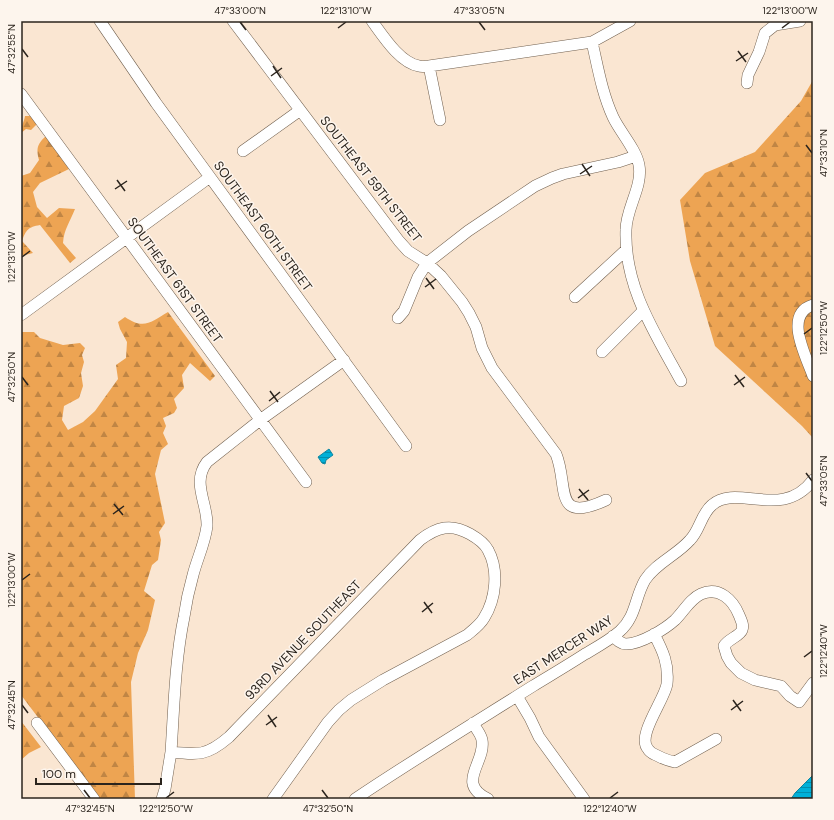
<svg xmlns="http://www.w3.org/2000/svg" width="834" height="820" font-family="'DM Sans',sans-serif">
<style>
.forest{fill:url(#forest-firs)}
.water{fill:url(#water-rules);stroke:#0e86a0}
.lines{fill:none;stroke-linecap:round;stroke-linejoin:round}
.minor-casing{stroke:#71604f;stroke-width:12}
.minor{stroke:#fff;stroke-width:11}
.ticks{fill:none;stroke:#2b241d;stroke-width:1.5}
.labels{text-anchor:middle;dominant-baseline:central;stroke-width:3;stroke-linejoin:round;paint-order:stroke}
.street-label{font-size:13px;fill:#2b241d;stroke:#fdf5ed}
.neatline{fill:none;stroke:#2b241d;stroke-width:1.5}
.ticks-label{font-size:10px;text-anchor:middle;fill:#2b241d}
</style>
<defs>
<pattern id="forest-firs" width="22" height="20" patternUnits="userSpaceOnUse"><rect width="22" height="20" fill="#eda453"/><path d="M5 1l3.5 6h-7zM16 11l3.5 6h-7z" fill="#c08544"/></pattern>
<pattern id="water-rules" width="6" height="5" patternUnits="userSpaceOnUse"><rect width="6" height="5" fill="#01b0d8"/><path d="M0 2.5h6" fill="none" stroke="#038faf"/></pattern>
</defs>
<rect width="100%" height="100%" fill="#fae6d2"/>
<path class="forest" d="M813 80V438L802 426 715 346 690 261 680 200 705 173 755 152 801 101Z
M25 116H31L37 124 31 130 26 129 21 133C21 126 24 122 25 116Z
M46 136 69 169 40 183 33 192 37 207 47 218 59 208 75 209C70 222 64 229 63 243L76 258 70 263 40 225C28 227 26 230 22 241L33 253 21 256V176L30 173 39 160C36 149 37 144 46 136Z
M168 312 215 376 210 381 190 363 182 375 184 388 174 399 177 408 174 413 163 418 166 426 163 433 168 444 161 450 155 474 165 523 159 532 161 540 158 560 152 565 144 591 155 600 148 630 138 653 131 682 135 799H100L21 695V332H34L40 338 63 345 80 343 85 348 82 355 84 362 81 373 83 386 79 398 64 406 62 420 68 430 83 422 95 411 118 379 116 365 126 358 127 342 120 329 118 322 125 317C144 330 151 322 168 312Z
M21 721 41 747 29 753 21 760Z"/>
<path class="water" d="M329 449 333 455 326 460 325 464 322 463 318 457Z
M813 775V799H791L795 793Z"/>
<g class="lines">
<g class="minor-casing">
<path id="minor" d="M100 21 156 103 406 446
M233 21 399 241 408 251 427 263 441 276 462 302 469 313 476 327 482 348 492 368 556 454C569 486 552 525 606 500
M372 21C383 36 400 63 419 66 422 67 426 66 429 66L440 120
M592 42C598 68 602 93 613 117 620 132 636 149 639 165 643 187 626 208 626 230 624 287 655 333 681 381
M429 66 592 42 630 21
M747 83 748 75 759 52 765 33 775 25 800 21
M21 94 306 482
M243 151 299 111
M575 297 626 250
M813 305C783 314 806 356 813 376
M21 315 210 177
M398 318 404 311 418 277 427 263 468 231 535 186 552 178 563 174 618 162 636 156
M602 352 643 311
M654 634C663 651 669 664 667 684 665 699 636 736 648 749 650 753 654 754 658 756 664 759 669 761 675 762L716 739
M613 636C617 640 621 644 626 644 641 644 665 629 675 620 684 611 690 599 701 594 719 586 733 600 739 615 741 620 744 625 742 630 740 636 728 639 724 646L727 656 731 663 741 673 755 680 781 686 790 696 799 702 813 683
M517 696 530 718 539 737 584 799
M37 723 94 799
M473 723C476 729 481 734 482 740 486 763 455 783 488 799
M171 752C174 707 175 661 184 617 186 603 189 589 193 575 197 559 205 543 207 526 208 503 191 483 207 462L260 420 344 360
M162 799 165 789 171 752C198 755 207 756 229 737L420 540C437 527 451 523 470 534 477 538 485 544 488 550 499 570 496 599 484 618 480 625 473 630 467 635L383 680 351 700 339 710 328 722 273 799
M355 799C413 760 474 723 533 686 551 675 568 665 585 654 597 647 610 640 620 631 636 617 635 597 645 580 656 563 677 555 690 540 700 530 701 514 712 505 737 483 782 521 813 480"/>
</g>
<use href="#minor" class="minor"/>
</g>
<path class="ticks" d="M240 22 246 30M479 22 485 30M338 28 346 22M782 28 790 22M22 49 28 57M738 51 746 62M736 61 748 53M273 66 281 78M271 76 282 68M806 145 812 153M582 164 590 176M580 174 592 166M117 180 125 191M115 189 127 181M22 257 30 251M426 278 434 289M425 287 436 279M804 334 812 328M735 375 744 387M22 377 28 385M734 385 745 377M270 391 278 402M269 401 280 392M806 473 812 481M579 489 588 500M578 498 589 490M114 504 123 515M113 514 124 506M22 580 30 574M424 602 432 613M422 612 433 603M804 657 812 651M733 700 741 711M22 705 28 713M731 710 743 701M268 715 276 727M266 725 277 717M84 790 90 798M322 790 328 798M166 798 174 792M610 798 618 792"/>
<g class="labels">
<g class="street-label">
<text transform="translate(371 179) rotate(52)">SOUTHEAST 59TH STREET</text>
<text transform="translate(263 226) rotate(54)">SOUTHEAST 60TH STREET</text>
<text transform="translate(175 280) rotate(54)">SOUTHEAST 61ST STREET</text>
<text transform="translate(303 640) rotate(-46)">93RD AVENUE SOUTHEAST</text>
<text transform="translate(563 650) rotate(-33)">EAST MERCER WAY</text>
</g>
</g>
<rect width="834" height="820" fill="none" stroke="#fdf5ed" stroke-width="44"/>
<path d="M36 778v6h125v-6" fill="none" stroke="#2b241d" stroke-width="2"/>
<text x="42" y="778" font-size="12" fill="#2b241d" stroke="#fdf5ed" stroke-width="3" paint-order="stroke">100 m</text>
<rect x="22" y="22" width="790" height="776" class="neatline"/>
<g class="ticks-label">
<text x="240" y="14">47°33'00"N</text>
<text x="346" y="14">122°13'10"W</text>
<text x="479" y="14">47°33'05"N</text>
<text x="790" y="14">122°13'00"W</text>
<text transform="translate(11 49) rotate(-90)" y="4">47°32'55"N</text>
<text transform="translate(823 153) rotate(-90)" y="4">47°33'10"N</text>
<text transform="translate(11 257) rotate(-90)" y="4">122°13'10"W</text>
<text transform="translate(823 328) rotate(-90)" y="4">122°12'50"W</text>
<text transform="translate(11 377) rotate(-90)" y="4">47°32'50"N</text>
<text transform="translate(823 481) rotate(-90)" y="4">47°33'05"N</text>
<text transform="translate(11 580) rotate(-90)" y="4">122°13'00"W</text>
<text transform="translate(823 651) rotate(-90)" y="4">122°12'40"W</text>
<text transform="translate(11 705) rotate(-90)" y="4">47°32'45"N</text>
<text x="90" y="812">47°32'45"N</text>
<text x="166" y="812">122°12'50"W</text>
<text x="328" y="812">47°32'50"N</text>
<text x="610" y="812">122°12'40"W</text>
</g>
</svg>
